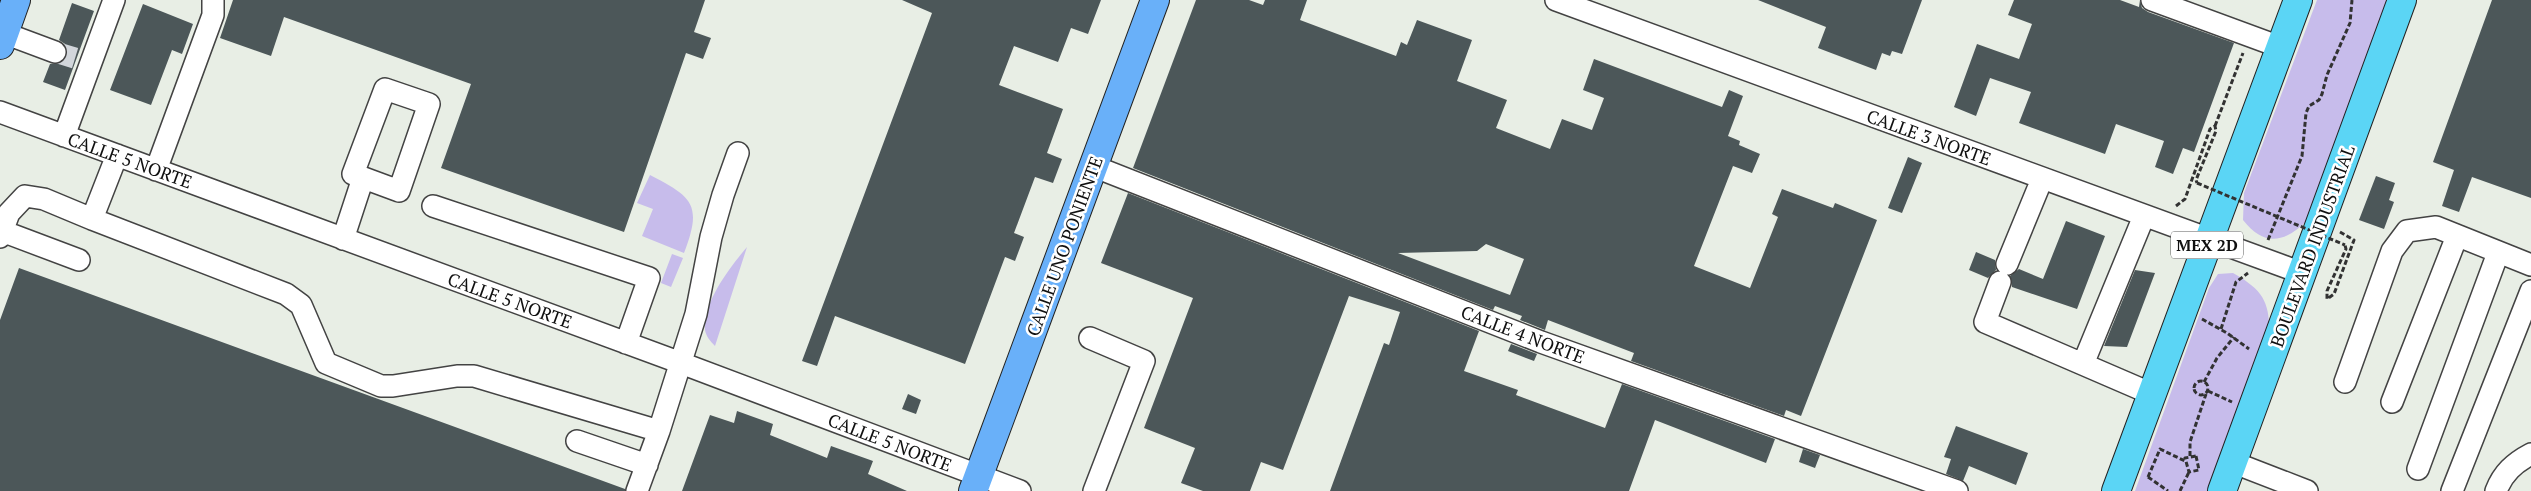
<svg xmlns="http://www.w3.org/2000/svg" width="2531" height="491" font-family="'PT Serif',serif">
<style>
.industrial{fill:#e8eee5}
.green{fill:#c7bceb}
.building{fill:#4c5759;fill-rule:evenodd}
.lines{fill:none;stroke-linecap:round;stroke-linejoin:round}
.minor-tunnel{stroke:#d2d6db;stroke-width:21;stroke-dasharray:21 11;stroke-linecap:butt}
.minor-casing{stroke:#434343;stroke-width:24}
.major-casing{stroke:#212121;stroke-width:30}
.highway-casing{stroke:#212121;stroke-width:30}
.path{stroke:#323232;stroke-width:3;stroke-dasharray:5 2.5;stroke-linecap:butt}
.minor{stroke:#fff;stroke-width:21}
.major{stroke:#69b0f9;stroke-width:28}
.highway{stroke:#5bd5f5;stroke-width:28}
.path-bridge{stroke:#323232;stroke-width:3;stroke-dasharray:5 2.5;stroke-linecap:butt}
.labels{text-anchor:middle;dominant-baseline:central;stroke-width:5;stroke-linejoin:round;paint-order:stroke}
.shield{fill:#fff;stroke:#585858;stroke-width:1}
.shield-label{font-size:16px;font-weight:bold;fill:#101010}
.street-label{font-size:18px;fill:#101010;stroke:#fff}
</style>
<rect width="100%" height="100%" fill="#f4f9ff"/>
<path class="industrial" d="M0 0H2531V491H0Z"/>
<path class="green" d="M2317 0H2393L2308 220C2285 242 2265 248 2243 220L2244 193Z
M650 175C692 197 703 204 684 253L642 236 653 209 637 203Z
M747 247 715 346C710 341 706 336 705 330 702 303 731 266 747 247Z
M672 254 683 258 671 287 661 283Z
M2233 273C2257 287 2269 297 2269 327L2207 491H2135L2209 288 2218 274Z"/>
<path class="building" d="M233 0H705L694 32 711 38 703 59 686 53 624 232 441 168 471 84 284 17 271 56 220 38Z
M902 0H1101L1088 34 1071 28 1058 62 1014 46 999 85 1063 109 1047 153 1062 159 1053 183 1035 177 1014 233 1024 237 1015 261 1005 257 965 364 835 316 817 366 802 361 932 13Z
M1196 0H1249L1263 5 1265 0H1307L1300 20 1396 56 1401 42 1407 45 1417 20 1472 40 1457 81 1507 100 1496 128 1550 149 1562 119 1592 130 1604 98 1583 90 1594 59 1722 107 1729 90 1743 96 1728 136 1740 141 1739 145 1760 154 1752 173 1733 166 1694 266 1750 288 1778 217 1772 214 1782 189 1833 208 1835 203 1877 220 1801 416 1786 410 1784 416 1631 361 1634 353 1548 320 1545 330 1520 320 1522 316 1495 306 1493 310 1133 168ZM1486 244 1524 259 1510 295 1398 253 1477 251Z
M1758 0H1922L1902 54 1892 51 1890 56 1882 53 1876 70 1818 48 1826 27Z
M2014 0H2120L2139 7 2140 0 2142 8 2148 12 2234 43 2194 152 2183 148 2173 174 2155 167 2164 141 2116 124 2105 154 2019 123 2031 92 1990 78 1976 116 1954 107 1977 44 2019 59 2032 24 2008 15Z
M2492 0H2531V198L2472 177 2459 212 2442 206 2454 170 2433 162Z
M72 3 94 11 65 90 43 82 50 64 63 62 67 56 65 44 59 40Z
M143 4 193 24 182 54 172 50 151 105 110 90Z
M1908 157 1922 163 1902 213 1888 208Z
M2376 176 2395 183 2389 200 2394 202 2384 229 2359 220Z
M1128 193 1479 331 1464 371 1518 390 1516 395 1605 428 1622 384 1775 439 1766 463 1655 420 1629 491H1330L1384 343 1389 345 1400 312 1349 296 1283 470 1261 462 1250 491H1203L1181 483 1195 448 1144 428 1193 298 1101 263Z
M2066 221 2105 236 2077 309 2012 287 2010 276 2019 269 2043 279Z
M1976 252 1995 260 1996 270 1988 278 1969 270Z
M19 268 625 489V491H0V320Z
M2135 270 2155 273 2127 347 2104 346Z
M1511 344 1537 354 1534 361 1508 351Z
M908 394 921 400 916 414 902 409Z
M737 411 773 424 770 435 827 458 831 446 873 461 868 474 907 491H682L710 415 734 423Z
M1956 426 2028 453 2016 485 1969 466 1963 481 1946 474 1951 459 1944 457Z
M1803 449 1820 455 1815 468 1799 462Z"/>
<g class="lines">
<path class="minor-tunnel" d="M55 52 78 59"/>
<g class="minor-casing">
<path id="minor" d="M1556 0 2302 273
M2152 0 2280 47
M4 33 55 52
M385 89 429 104 399 191 353 174Z
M0 112 681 363 1020 491
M64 136 114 0
M1093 166 1541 342 1957 491
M156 170 213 15V0
M433 206 649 278 626 343
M92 219 286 294 301 305 326 363 381 386H393L457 376H474L659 431
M2 231 79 260
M0 237 9 213 25 196 44 199 92 219 117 155
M343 239 363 178
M2007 264 2042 179
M2000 282 1985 322 2152 394
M1090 338 1144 361 1094 491
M2083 364 2144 216
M2345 382 2392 251 2407 231 2436 227 2531 265
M2392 402 2457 236
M577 441 647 465
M2232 462 2307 491
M2418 469 2498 253
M637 491 659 431 696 314 711 237 723 195 738 153
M2452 491 2531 291
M2496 491C2503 473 2514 463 2531 454"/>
</g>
<g class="major-casing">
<path id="major" d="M0 45 16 0
M973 491 1155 0"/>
</g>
<g class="highway-casing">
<path id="highway" d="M2116 491 2298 0
M2222 491 2402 0"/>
</g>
<path class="path" d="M2215 126 2243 53
M2176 206 2185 199 2210 129 2215 126 2216 131 2196 180 2197 183
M2340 232 2354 240 2334 294 2327 299V291L2346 249 2345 245
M2268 240 2302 156 2306 113 2309 106 2319 100 2322 94 2327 75 2350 23 2352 0
M2202 319 2227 333 2249 349
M2221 329 2236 282 2248 273
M2194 388a7 7 0 1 1 14 0a7 7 0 1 1-14 0Z
M2204 382 2217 358 2234 337
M2208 391 2232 402
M2190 456V442L2206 394
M2196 456 2199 470 2189 472 2185 458Z
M2148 477 2160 449 2185 461
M2148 477 2168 491
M2180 491 2189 472"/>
<use href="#minor" class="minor"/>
<use href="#major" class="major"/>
<use href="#highway" class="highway"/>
<path class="path-bridge" d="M2197 183 2345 245"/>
</g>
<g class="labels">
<rect class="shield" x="2171" y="231.5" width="72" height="27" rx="4"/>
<g class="shield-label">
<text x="2207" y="245">MEX 2D</text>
</g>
<g class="street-label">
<text transform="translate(1929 137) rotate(20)">CALLE 3 NORTE</text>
<text transform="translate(130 160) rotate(20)">CALLE 5 NORTE</text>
<text transform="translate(1064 246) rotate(-70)">CALLE UNO PONIENTE</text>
<text transform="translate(2312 246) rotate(-70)">BOULEVARD INDUSTRIAL</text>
<text transform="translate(510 300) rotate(20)">CALLE 5 NORTE</text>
<text transform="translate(1523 334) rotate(21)">CALLE 4 NORTE</text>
<text transform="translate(890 442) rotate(21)">CALLE 5 NORTE</text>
</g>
</g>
</svg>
